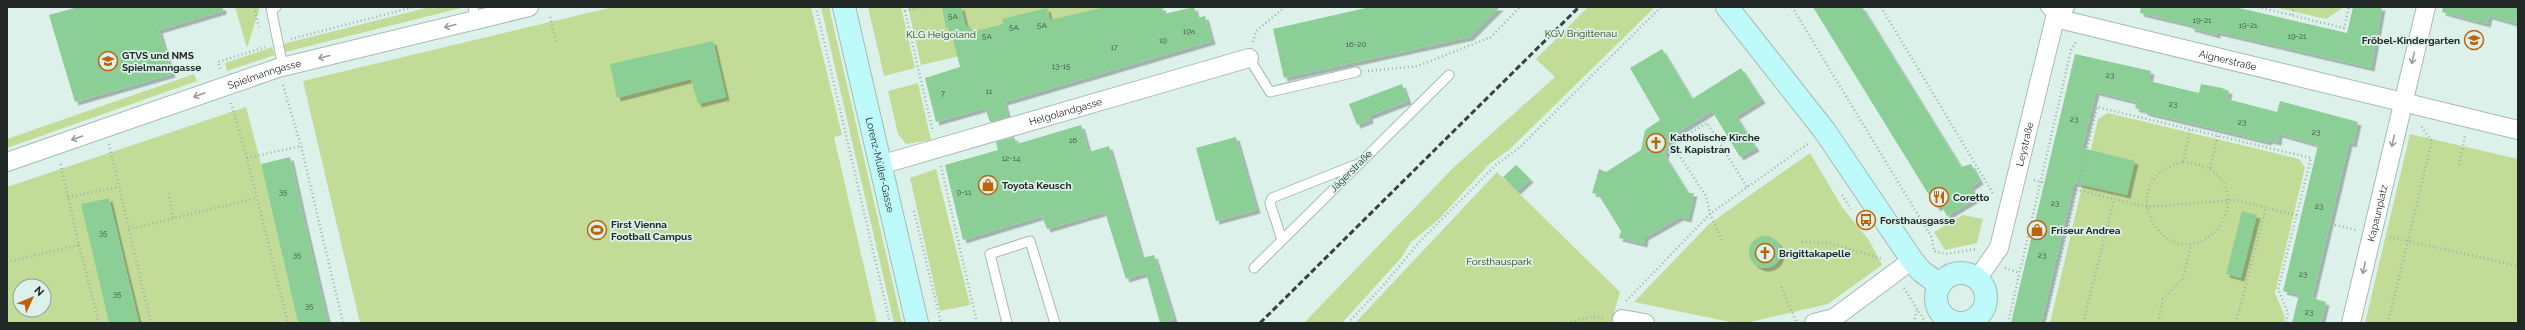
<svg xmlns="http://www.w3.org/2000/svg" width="2525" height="330" font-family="Raleway,sans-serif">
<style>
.green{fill:#c2dc98;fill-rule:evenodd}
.building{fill:#8bcf96;filter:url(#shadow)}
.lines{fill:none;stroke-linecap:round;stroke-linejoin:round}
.lane-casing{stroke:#a7bbb4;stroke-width:11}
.street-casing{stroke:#a7bbb4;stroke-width:20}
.secondary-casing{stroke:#a7bbb4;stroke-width:24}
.path{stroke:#a0b0ab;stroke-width:2.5;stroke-dasharray:1 3;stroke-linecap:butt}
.lane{stroke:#fff;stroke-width:9}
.street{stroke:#fff;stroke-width:18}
.secondary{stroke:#bffafb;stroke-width:22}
.rail{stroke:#38413e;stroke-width:3;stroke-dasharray:6 3;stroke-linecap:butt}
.oneway{stroke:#9b9e9d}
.labels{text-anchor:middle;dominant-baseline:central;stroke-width:3.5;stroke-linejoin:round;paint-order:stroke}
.number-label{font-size:8px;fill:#3c5242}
.park-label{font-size:10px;fill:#304108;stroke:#dcf1ea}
.poi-label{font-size:10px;font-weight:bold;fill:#212826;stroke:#dcf1ea;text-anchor:start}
.street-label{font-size:10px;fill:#212826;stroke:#dcf1ea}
</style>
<defs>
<filter id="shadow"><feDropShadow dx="3.5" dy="3.5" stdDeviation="0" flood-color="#0004"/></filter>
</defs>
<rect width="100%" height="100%" fill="#dcf1ea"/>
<path class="green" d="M235 7H260L247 48Z
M430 7H465L285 52 283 44Z
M613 7H811L842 135 834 137 877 323H360L303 81Z
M821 7H829L902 323H894Z
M868 7H901L915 68 884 76Z
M908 7H1170L921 65Z
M1588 7H1655L1509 150 1489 164 1438 220 1411 242 1401 258 1342 323H1304L1453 168 1555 77 1536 59Z
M2274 7H2344L2326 19Z
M272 47 275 55 227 71 225 63Z
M194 74 197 81 7 148V139Z
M918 83 931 140 906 144 898 134 888 91Z
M246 107 261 164 298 323H139L109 198 82 204 109 323H7V187ZM20 286H44V310H20Z
M2108 113 2299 159 2305 167 2275 293 2285 317 2284 323H2050L2098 119Z
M2410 134 2518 159V323H2365Z
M1810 153 1842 207 1869 240 1882 265 1828 304 1746 323H1735L1634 302 1709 224Z
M936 169 970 305 940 311 910 178Z
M1497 172 1620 292 1611 323H1355Z
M1963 215 1983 219 1977 243 1945 250 1934 232Z"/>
<path class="building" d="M78 7H223V11L159 30 172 74 75 102 49 15Z
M942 7H961L966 27 970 26 972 32 1003 24 1002 19 1047 8 1050 20 1106 7H1162L1164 14 1194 7 1197 18 1205 16 1212 41 1004 102 1008 117 990 122 985 108 936 122 925 78 960 67 950 27 946 28Z
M1370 7H1500L1470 37 1284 78 1273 29Z
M1813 7H1862L1961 167 1971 164 1980 181 1971 187 1977 198 1947 216 1941 205 1937 208Z
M2141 7H2235L2347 33 2353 7H2382L2371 68 2217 32V35L2191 28V25L2140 13Z
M2443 7H2518V24L2489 16 2487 24 2442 12Z
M713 41 726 97 698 104 691 79 617 98 610 64Z
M1662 49 1692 99 1741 68 1762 100 1736 116 1756 148 1740 157 1712 111 1670 137 1665 156 1688 193H1694L1688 219 1680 217 1645 237 1644 244 1619 238 1621 231 1598 194 1592 193 1599 169 1606 172 1641 150 1645 130 1660 120 1630 68Z
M2075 54 2151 71 2149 81 2199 93 2201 84 2222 88 2229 91 2227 99 2277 112 2280 101 2358 122 2353 144 2349 143 2312 298 2326 302 2321 323H2292L2299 295 2283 291 2318 145 2279 134 2278 142 2269 140 2268 142 2144 112 2145 111 2135 108 2137 102 2096 92 2082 148 2135 161 2127 195 2074 183 2041 323H2011Z
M1402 84 1408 101 1369 116 1370 120 1357 125 1349 104Z
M1081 125 1089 152 1109 146 1142 258 1154 255 1174 319 1160 323 1146 273 1126 279 1105 212 1047 229 1042 216 963 240 945 165 998 150 996 142 1014 137 1017 144Z
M1236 137 1257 210 1216 221 1196 148Z
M290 157 304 220 328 323H298L261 164Z
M1516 165 1530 179 1517 191 1503 177Z
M109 198 124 262 139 323H109L81 204Z
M2242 211 2257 215 2241 278 2226 274Z
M1749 252a16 16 0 1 1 32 0a16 16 0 1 1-32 0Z"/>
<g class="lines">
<g class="lane-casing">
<path id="lane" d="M276 7 271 8 283 67
M473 7 476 20
M2045 7 2055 18
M1249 58 1270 92 1356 72
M1282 240 1270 203 1272 198 1355 165
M1254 268 1449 75
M1007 323 990 254 1030 241 1055 323"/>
</g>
<g class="street-casing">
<g id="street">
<path id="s1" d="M2055 18 2518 130"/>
<path id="s2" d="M7 162 278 68 529 7"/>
<path id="s3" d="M880 165 1249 58"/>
<path id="s4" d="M1977 279 1999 248 2055 18 2065 7"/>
<path d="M1622 319 1645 323"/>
<path d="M1814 323 1834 318 1912 260"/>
<path id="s5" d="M2351 323 2426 7"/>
</g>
</g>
<g class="secondary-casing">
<g id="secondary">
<path id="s6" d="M844 7 917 323"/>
<path d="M1727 7 1824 130 1912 260 1921 271 1940 285"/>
<circle cx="1961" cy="298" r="25"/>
</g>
</g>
<path class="path" d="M254 7 259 27
M698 7 699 10
M816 7 890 323
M904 7 933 132
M1792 7 1932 238 1934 251 1946 254 1976 249
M1881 7 1994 195
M2258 7 2344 28 2349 7
M905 11 922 7
M2292 15 2294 7
M550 17 556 41
M291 39 414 7
M1253 42 1256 31 1285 7
M220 69 218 62 265 47
M1368 71 1418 66 1491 37 1520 7
M283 85 301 146 343 323
M231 103 247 158 288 323
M109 144 151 323
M247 158 301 146
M2183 162C2220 164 2239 191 2221 224 2216 233 2209 238 2200 242 2153 259 2117 177 2183 162Z
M2183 162 2190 129
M2459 165 2465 136
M941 166 977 323
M2210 168 2218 135
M2034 180 2046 183
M2072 189 2147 207 2234 200 2300 216
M169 193 173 218
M1842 195 1851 209
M68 197 119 187
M914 211 941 323
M2331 224 2356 230
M129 229 257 198
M2390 237 2518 266
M1722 240 1710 214 1706 196 1672 144 1707 123 1747 187
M1802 242 1830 243 1883 259
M79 245 99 323
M7 262 79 245 60 161
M2005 268 2019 273
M1781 287 1796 321
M1904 288 1926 323
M1626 301 1710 214 1809 143
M1348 323 1382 287 1421 240 1497 164 1518 149 1661 7
M1567 323 1596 316 1605 320
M1914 323 1917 310
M2008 323 2071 50 2077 41
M2045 323 2097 107 2311 158 2278 289 2288 313 2286 323
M2083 323 2114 200
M2158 323 2163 299 2183 278 2191 245
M2236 323 2266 208
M2388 323 2432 141 2420 125"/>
<use href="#lane" class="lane"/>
<use href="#street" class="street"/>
<use href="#secondary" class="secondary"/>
<path class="rail" d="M1260 323 1579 7"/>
</g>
<defs><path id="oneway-shaft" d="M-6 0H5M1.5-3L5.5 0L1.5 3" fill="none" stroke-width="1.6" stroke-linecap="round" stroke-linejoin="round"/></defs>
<g class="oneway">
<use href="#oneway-shaft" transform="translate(450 26) rotate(166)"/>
<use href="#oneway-shaft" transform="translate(324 57) rotate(166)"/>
<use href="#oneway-shaft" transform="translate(2413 58) rotate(104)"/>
<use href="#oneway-shaft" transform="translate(199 95) rotate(160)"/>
<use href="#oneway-shaft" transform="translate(77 138) rotate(161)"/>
<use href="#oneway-shaft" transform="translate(2393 141) rotate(103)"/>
<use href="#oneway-shaft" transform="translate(2364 268) rotate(103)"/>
</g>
<defs>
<g id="school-ring" transform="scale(1)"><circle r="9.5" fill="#dcf1ea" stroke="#be620c" stroke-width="1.5"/><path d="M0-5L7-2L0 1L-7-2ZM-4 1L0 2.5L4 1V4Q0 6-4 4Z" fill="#be620c"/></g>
<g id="church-ring" transform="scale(1)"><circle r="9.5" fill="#dcf1ea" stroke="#be620c" stroke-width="1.5"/><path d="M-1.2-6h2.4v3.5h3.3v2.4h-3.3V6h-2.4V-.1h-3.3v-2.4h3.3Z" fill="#be620c"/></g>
<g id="shop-ring" transform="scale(1)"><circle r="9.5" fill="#dcf1ea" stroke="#be620c" stroke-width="1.5"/><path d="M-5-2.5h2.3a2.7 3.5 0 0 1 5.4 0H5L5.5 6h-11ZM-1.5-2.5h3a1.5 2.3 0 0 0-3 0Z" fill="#be620c"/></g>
<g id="restaurant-ring" transform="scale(1)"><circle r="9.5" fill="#dcf1ea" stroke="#be620c" stroke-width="1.5"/><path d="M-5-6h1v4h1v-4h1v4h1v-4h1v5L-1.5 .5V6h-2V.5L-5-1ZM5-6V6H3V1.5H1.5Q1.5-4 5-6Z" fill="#be620c"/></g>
<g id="bus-ring" transform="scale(1)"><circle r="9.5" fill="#dcf1ea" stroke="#be620c" stroke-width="1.5"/><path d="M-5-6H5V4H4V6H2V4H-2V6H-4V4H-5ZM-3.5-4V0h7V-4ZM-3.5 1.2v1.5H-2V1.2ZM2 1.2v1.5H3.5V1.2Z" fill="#be620c"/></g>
<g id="stadium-ring" transform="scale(1)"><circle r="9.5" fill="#dcf1ea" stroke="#be620c" stroke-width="1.5"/><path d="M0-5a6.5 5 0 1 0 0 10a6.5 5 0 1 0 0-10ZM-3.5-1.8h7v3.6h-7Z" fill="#be620c"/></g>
</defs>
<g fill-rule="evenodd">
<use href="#school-ring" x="2474" y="40"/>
<use href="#school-ring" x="108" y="61"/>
<use href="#church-ring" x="1656" y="143"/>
<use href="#shop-ring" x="988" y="185"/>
<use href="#restaurant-ring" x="1939" y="197"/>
<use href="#bus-ring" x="1866" y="220"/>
<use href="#stadium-ring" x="597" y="230"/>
<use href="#shop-ring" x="2037" y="230"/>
<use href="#church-ring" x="1765" y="253"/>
</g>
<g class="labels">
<g class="number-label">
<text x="953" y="16">5A</text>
<text x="2202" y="20">19-21</text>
<text x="1042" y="25">5A</text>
<text x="2248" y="25">19-21</text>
<text x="1014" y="27">5A</text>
<text x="1189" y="31">19a</text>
<text x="987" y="36">5A</text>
<text x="2297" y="36">19-21</text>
<text x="1163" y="40">19</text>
<text x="1356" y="44">16-20</text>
<text x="1114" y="47">17</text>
<text x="1061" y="66">13-15</text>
<text x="2110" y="75">23</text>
<text x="989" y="91">11</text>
<text x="943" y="93">7</text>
<text x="2173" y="104">23</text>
<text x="2074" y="119">23</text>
<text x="2242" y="122">23</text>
<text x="2316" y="132">23</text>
<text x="1073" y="140">16</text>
<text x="1011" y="158">12-14</text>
<text x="283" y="192">35</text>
<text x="964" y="192">9-11</text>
<text x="2055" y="203">23</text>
<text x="2319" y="206">23</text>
<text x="103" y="233">35</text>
<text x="297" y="255">35</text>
<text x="2042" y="255">23</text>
<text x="2303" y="274">23</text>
<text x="117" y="294">35</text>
<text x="309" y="306">35</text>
<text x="2309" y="312">23</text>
</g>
<g class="park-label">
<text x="1581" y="33">KGV Brigittenau</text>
<text x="941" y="34">KLG Helgoland</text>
<text x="1499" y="261">Forsthauspark</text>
</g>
<g class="poi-label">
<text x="2460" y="40" text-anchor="end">Fröbel-Kindergarten</text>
<text x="122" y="55">GTVS und NMS<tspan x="122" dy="12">Spielmanngasse</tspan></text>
<text x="1670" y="137">Katholische Kirche<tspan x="1670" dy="12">St. Kapistran</tspan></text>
<text x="1002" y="185">Toyota Keusch</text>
<text x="1953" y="197">Coretto</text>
<text x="1880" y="220">Forsthausgasse</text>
<text x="611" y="224">First Vienna<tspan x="611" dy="12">Football Campus</tspan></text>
<text x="2051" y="230">Friseur Andrea</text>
<text x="1779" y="253">Brigittakapelle</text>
</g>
<g class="street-label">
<text stroke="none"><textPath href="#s1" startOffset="178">Aignerstraße</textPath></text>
<text stroke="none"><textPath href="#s2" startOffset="272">Spielmanngasse</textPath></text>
<text stroke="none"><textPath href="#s3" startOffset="193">Helgolandgasse</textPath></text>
<text stroke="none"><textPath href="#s4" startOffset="145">Leystraße</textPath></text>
<text stroke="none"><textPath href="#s6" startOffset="162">Lorenz-Müller-Gasse</textPath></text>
<text transform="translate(1351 171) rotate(-45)">Jägerstraße</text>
<text stroke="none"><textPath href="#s5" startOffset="113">Kapaunplatz</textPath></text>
</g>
</g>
<rect width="2525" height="330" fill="none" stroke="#212826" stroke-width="16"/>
<g transform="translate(32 298) rotate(46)"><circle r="19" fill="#dcf1ea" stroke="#91a19c"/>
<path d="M0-3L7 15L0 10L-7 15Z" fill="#be620c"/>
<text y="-6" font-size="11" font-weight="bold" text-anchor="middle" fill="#212826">N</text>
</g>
</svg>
